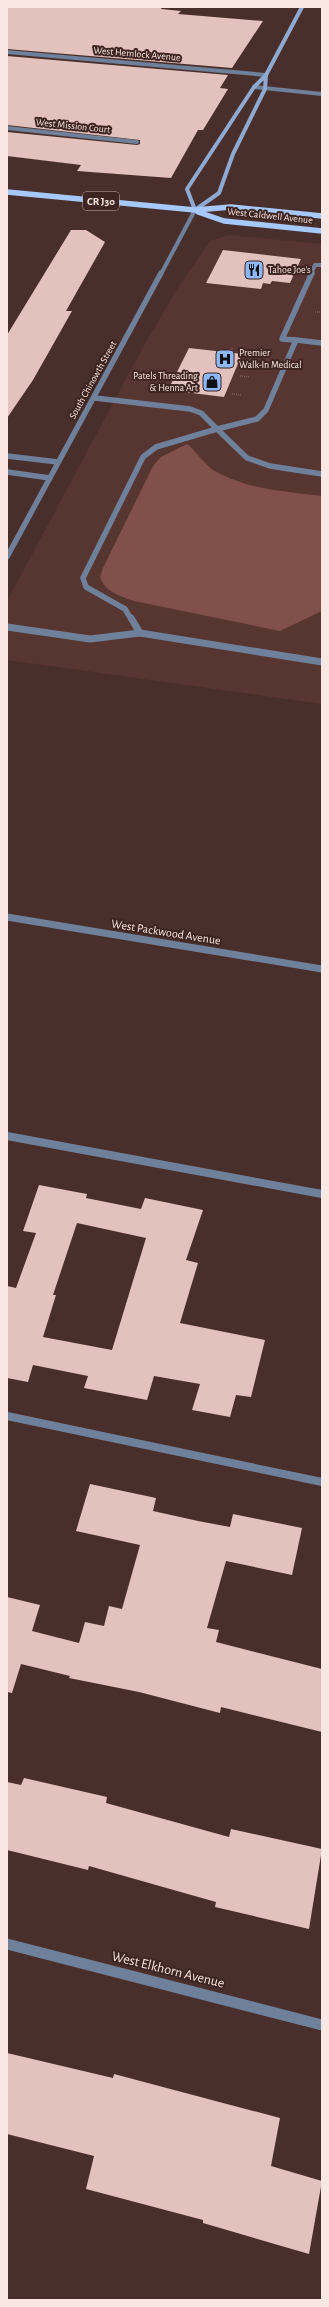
<svg xmlns="http://www.w3.org/2000/svg" width="329" height="2307" font-family="'Alegreya Sans',sans-serif">
<style>
.built{fill:#573530}
.green{fill:#81504a}
.building{fill:#e3c1bc;fill-rule:evenodd}
.lines{fill:none;stroke-linecap:round;stroke-linejoin:round}
.path{stroke:#9e8885;stroke-width:1.5;stroke-dasharray:0.5 1.5;stroke-linecap:butt}
.lane-far2{stroke:#6f809a;stroke-width:4}
.lane-far1{stroke:#6f809a;stroke-width:5.5}
.lane{stroke:#6f809a;stroke-width:7}
.street-far4{stroke:#6f809a;stroke-width:4}
.street-far3{stroke:#6f809a;stroke-width:5.5}
.street-far2{stroke:#6f809a;stroke-width:7}
.street-far1{stroke:#6f809a;stroke-width:8}
.street{stroke:#6f809a;stroke-width:11}
.secondary{stroke:#8ea9d2;stroke-width:4}
.primary{stroke:#a6c8fd;stroke-width:5.5}
.labels{text-anchor:middle;dominant-baseline:central;stroke-width:4;stroke-linejoin:round;paint-order:stroke}
.far-street-label{font-size:10px;fill:#f9e7e4;stroke:#3f2521}
.far-poi-label{font-size:10px;fill:#f9e7e4;stroke:#3f2521;text-anchor:start}
.shield{fill:#3f2521;stroke:#c1adaa;stroke-width:1}
.shield-label{font-size:11px;font-weight:bold;fill:#f9e7e4}
.street-label{font-size:12px;fill:#f9e7e4;stroke:#3f2521}
.near-street-label{font-size:14px;fill:#f9e7e4;stroke:#3f2521}
</style>
<rect width="100%" height="100%" fill="#492f2b"/>
<path class="built" d="M229 235 322 244V704L7 660V601L142 349 177 289 210 241Z"/>
<path class="green" d="M187 444C194 448 205 466 215 471 248 490 286 491 322 496V611L280 631 134 601C120 596 105 592 100 577L103 568 153 466 161 457Z"/>
<path class="building" d="M7 7H162L161 9 181 11 178 14 263 21 232 68 7 49Z
M7 56 228 75 220 88 228 89 203 130H198L171 178 77 171 81 165 7 156V132L137 145 140 144V140L7 125Z
M71 230H86L105 242 66 311H72L33 380 7 418V335Z
M223 250 301 259 290 283 272 281 270 284 263 283 261 289 206 283Z
M189 348 242 354 224 397 168 390Z
M39 1185 87 1194 86 1198 141 1209 145 1198 203 1210 186 1260 198 1263 180 1323 265 1340 251 1397 236 1395 230 1417 192 1410 200 1384 154 1376 147 1400 84 1388 88 1376 33 1365 28 1382 7 1378V1286L16 1288 36 1233 23 1231ZM77 1223 146 1238 112 1350 43 1337 56 1295H53Z
M90 1484 156 1498 153 1511 198 1521 230 1527 233 1514 302 1528 292 1575 226 1561 207 1628 219 1630 216 1642 322 1669V1732L221 1707 220 1713 139 1692 69 1678 70 1676 21 1664 12 1693 7 1692V1597L40 1605 32 1631 79 1643 85 1622 104 1626 109 1606 122 1609 140 1545 76 1531Z
M24 1778 107 1797 106 1803 229 1837 231 1829 322 1849 309 1929 215 1907 216 1902 89 1866 88 1870 7 1850V1782L21 1785Z
M7 2053 113 2078 114 2074 280 2118 271 2166 322 2181 309 2254 203 2223V2220L86 2189 94 2156 7 2134Z"/>
<g class="lines">
<path class="path" d="M315 312H322
M231 350 233 347
M247 360 257 361
M240 376 250 377
M232 394 242 395"/>
<path class="lane-far2" d="M254 87 322 94
M161 274 195 210
M311 274 315 265H322"/>
<path class="lane-far1" d="M296 340 322 343
M95 398 190 409 201 413 217 429 257 419 266 410 296 340 282 339 312 273
M7 557 161 273
M131 619 125 609 86 587 83 578 143 457 156 447 217 429 247 458 270 466 322 474"/>
<path class="lane" d="M131 618 140 633
M7 627 90 639 140 633 322 662"/>
<path class="street-far4" d="M7 52 266 75
M7 128 137 142"/>
<path class="street-far3" d="M7 456 58 462
M7 472 50 478"/>
<path class="street-far2" d="M7 917 322 969"/>
<path class="street-far1" d="M7 1136 322 1194
M7 1416 322 1482"/>
<path class="street" d="M7 1944 322 2025"/>
<path class="secondary" d="M266 75 265 89 233 154 219 193 195 210 187 189 254 87Z
M266 75 302 7"/>
<path class="primary" d="M7 192 195 210 231 207 322 216
M198 212 224 221 322 231"/>
</g>
<defs>
<g id="restaurant-square" transform="scale(1)"><rect x="-9" y="-9" width="18" height="18" rx="4" fill="#8db9fc" stroke="#3f2521"/><path d="M-5-6h1v4h1v-4h1v4h1v-4h1v5L-1.5 .5V6h-2V.5L-5-1ZM5-6V6H3V1.5H1.5Q1.5-4 5-6Z" fill="#111"/></g>
<g id="hospital-square" transform="scale(1)"><rect x="-9" y="-9" width="18" height="18" rx="4" fill="#8db9fc" stroke="#3f2521"/><path d="M-5-5h3v3.5h4V-5h3V5h-3V1.5h-4V5h-3Z" fill="#111"/></g>
<g id="shop-square" transform="scale(1)"><rect x="-9" y="-9" width="18" height="18" rx="4" fill="#8db9fc" stroke="#3f2521"/><path d="M-5-2.5h2.3a2.7 3.5 0 0 1 5.4 0H5L5.5 6h-11ZM-1.5-2.5h3a1.5 2.3 0 0 0-3 0Z" fill="#111"/></g>
</defs>
<g fill-rule="evenodd">
<use href="#restaurant-square" x="254" y="270"/>
<use href="#hospital-square" x="225" y="359"/>
<use href="#shop-square" x="212" y="382"/>
</g>
<g class="labels">
<g class="far-street-label">
<text transform="translate(137 54) rotate(5)">West Hemlock Avenue</text>
<text transform="translate(73 126) rotate(6)">West Mission Court</text>
<text transform="translate(270 216) rotate(6)">West Caldwell Avenue</text>
<text transform="translate(93 380) rotate(-61)">South Chinowth Street</text>
</g>
<g class="far-poi-label">
<text x="268" y="270">Tahoe Joe's</text>
<text x="239" y="353">Premier<tspan x="239" dy="12">Walk-In Medical</tspan></text>
<text x="198" y="376" text-anchor="end">Patels Threading<tspan x="198" dy="12">&amp; Henna Art</tspan></text>
</g>
<rect class="shield" x="83" y="192" width="36" height="18" rx="3"/>
<g class="shield-label">
<text x="101" y="201">CR J30</text>
</g>
<g class="street-label">
<text transform="translate(166 932) rotate(9)">West Packwood Avenue</text>
</g>
<g class="near-street-label">
<text transform="translate(168 1970) rotate(14)">West Elkhorn Avenue</text>
</g>
</g>
<rect width="329" height="2307" fill="none" stroke="#f9e7e4" stroke-width="16"/>
</svg>
